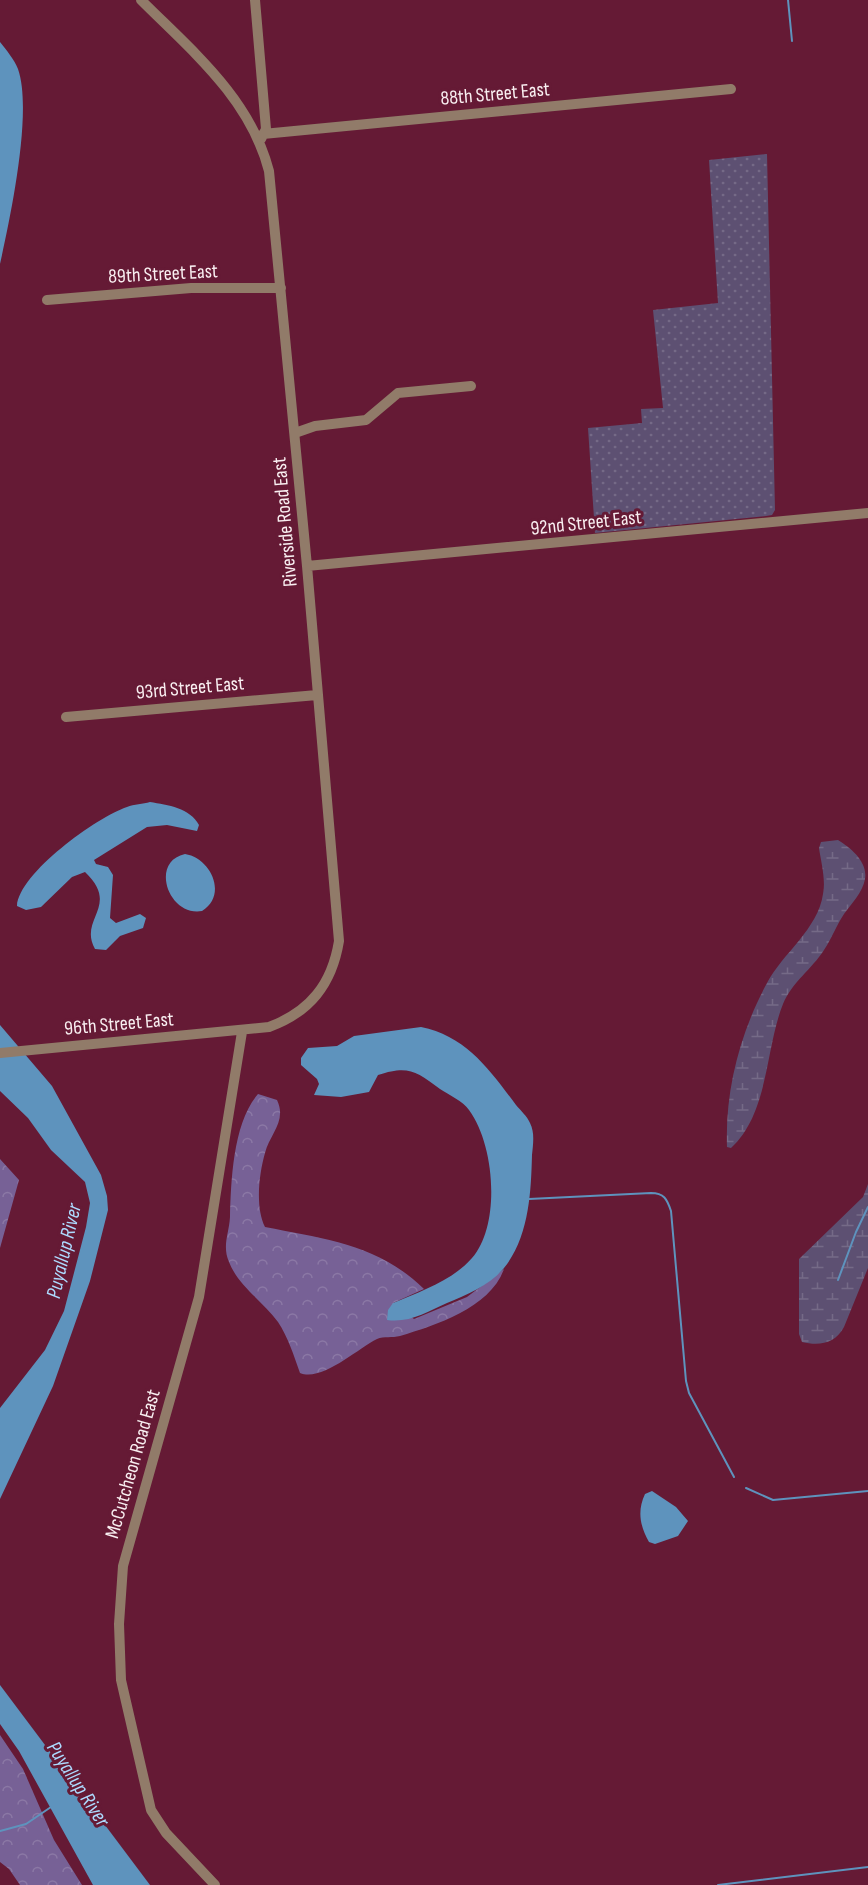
<svg xmlns="http://www.w3.org/2000/svg" width="868" height="1885" font-family="'Sofia Sans Condensed',sans-serif">
<style>
.grass{fill:url(#grass-dots)}
.forest{fill:url(#forest-crowns)}
.wetland{fill:url(#wetland-marsh)}
.water{fill:#5e93bd}
.lines{fill:none;stroke-linecap:round;stroke-linejoin:round}
.stream{stroke:#5e93bd;stroke-width:2}
.minor{stroke:#917b69;stroke-width:10}
.labels{text-anchor:middle;dominant-baseline:central;stroke-width:6;stroke-linejoin:round;paint-order:stroke}
.street-label{font-size:20px;fill:#f9eff1;stroke:#651a35}
.water-label{font-size:21px;font-style:italic;fill:#addafe;stroke:#651a35}
</style>
<defs>
<pattern id="grass-dots" width="8" height="8" patternUnits="userSpaceOnUse" patternTransform="scale(1.5)"><rect width="8" height="8" fill="#5d5072"/><path d="M2 2h.1M6 6h.1" fill="none" stroke="#756a87" stroke-width="1.8" stroke-linecap="round"/></pattern>
<pattern id="forest-crowns" width="20" height="18" patternUnits="userSpaceOnUse" patternTransform="scale(1.5)"><rect width="20" height="18" fill="#776196"/><path d="M2 6a3 3 0 1 1 6 0M12 15a3 3 0 1 1 6 0" fill="none" stroke="#8b78a5"/></pattern>
<pattern id="wetland-marsh" width="20" height="14" patternUnits="userSpaceOnUse" patternTransform="scale(1.5)"><rect width="20" height="14" fill="#5d5072"/><path d="M1 5h8M5 5V1M11 12h8M15 12V8" fill="none" stroke="#756a87"/></pattern>
</defs>
<rect width="100%" height="100%" fill="#651a35"/>
<path class="grass" d="M767 154 775 510 772 515 766 516 595 533 588 428 642 423 641 409 663 408 653 310 718 303 709 160Z"/>
<path class="forest" d="M258 1094 277 1100C287 1121 270 1134 265 1153 259 1174 255 1207 265 1227 325 1239 378 1244 424 1289L393 1303 414 1319 467 1297 504 1269C490 1308 436 1325 400 1336 392 1338 384 1336 377 1339 357 1349 322 1382 300 1373 294 1356 288 1337 278 1322 262 1300 239 1287 229 1262 222 1246 229 1234 230 1217 231 1180 233 1123 258 1094Z
M0 1159 19 1180 0 1248Z
M0 1735 23 1769 54 1840 82 1885H20L9 1869 0 1862Z"/>
<path class="wetland" d="M838 840C851 848 868 862 865 879 863 892 851 904 844 914 836 926 832 938 824 950 812 969 792 982 783 1004 765 1049 769 1113 731 1148L727 1147C725 1090 740 1033 767 983 783 953 818 929 823 894 826 880 821 862 819 848L821 842Z
M868 1184V1268L844 1327C835 1344 819 1346 802 1342L799 1334V1259L863 1197Z"/>
<path class="water" d="M0 42C7 51 14 59 18 69 33 112 10 219 0 264Z
M150 802C168 805 190 808 199 825L197 831 167 825 147 827 94 860 96 864 108 867 113 875 110 918 116 923 140 914 146 918 143 928 120 936 106 950 95 949C78 919 121 906 85 872L72 877 41 907 26 910 17 906C19 873 97 817 127 807 134 804 143 804 150 802Z
M185 854C211 858 228 895 202 911 169 917 149 862 185 854Z
M0 1025 52 1086 101 1175 107 1196 108 1210 90 1281 53 1386 0 1499V1408L45 1350 64 1311 86 1227 90 1203 85 1182 51 1150 28 1118 0 1091Z
M421 1027C466 1036 490 1070 516 1105 521 1111 527 1116 530 1123 535 1133 533 1144 532 1155 531 1193 529 1237 504 1268 490 1285 467 1295 447 1303 427 1312 410 1323 387 1320L388 1310 393 1303C419 1292 452 1281 472 1258 501 1225 495 1145 469 1110 463 1101 449 1095 440 1089 416 1071 408 1065 378 1075L369 1092 341 1097 314 1095 319 1084 317 1079 301 1065V1058L308 1048 337 1046 354 1036Z
M652 1491 676 1507 688 1521 678 1536 655 1544 649 1542C640 1526 637 1511 645 1494Z
M0 1685 150 1885H93L19 1751 0 1724Z"/>
<g class="lines">
<path class="stream" d="M788 0 792 41
M529 1199 651 1193C664 1193 667 1199 671 1211L686 1381 689 1393 734 1477
M838 1280 856 1232 868 1207
M746 1488 773 1500 868 1491
M0 1831 26 1824 51 1807
M718 1885 868 1867"/>
<path class="minor" d="M255 0 266 129 261 139
M263 134 731 89
M47 300 191 288H281
M295 433 315 426 366 420 398 393 471 386
M307 566 868 513
M66 717 317 695
M0 1053 269 1027C310 1012 332 984 339 941L307 566 269 171C250 98 192 51 141 0
M215 1885 166 1833 151 1810 121 1680 119 1624 123 1566 199 1297 242 1032"/>
</g>
<g class="labels">
<g class="street-label">
<text transform="translate(495 94) rotate(-5)">88th Street East</text>
<text transform="translate(163 274) rotate(-3)">89th Street East</text>
<text transform="translate(285 522) rotate(-95)">Riverside Road East</text>
<text transform="translate(586 523) rotate(-6)">92nd Street East</text>
<text transform="translate(190 688) rotate(-5)">93rd Street East</text>
<text transform="translate(119 1024) rotate(-5)">96th Street East</text>
<text transform="translate(133 1464) rotate(-74)">McCutcheon Road East</text>
</g>
<g class="water-label">
<text transform="translate(64 1251) rotate(-77)">Puyallup River</text>
<text transform="translate(78 1784) rotate(57)">Puyallup River</text>
</g>
</g>
</svg>
